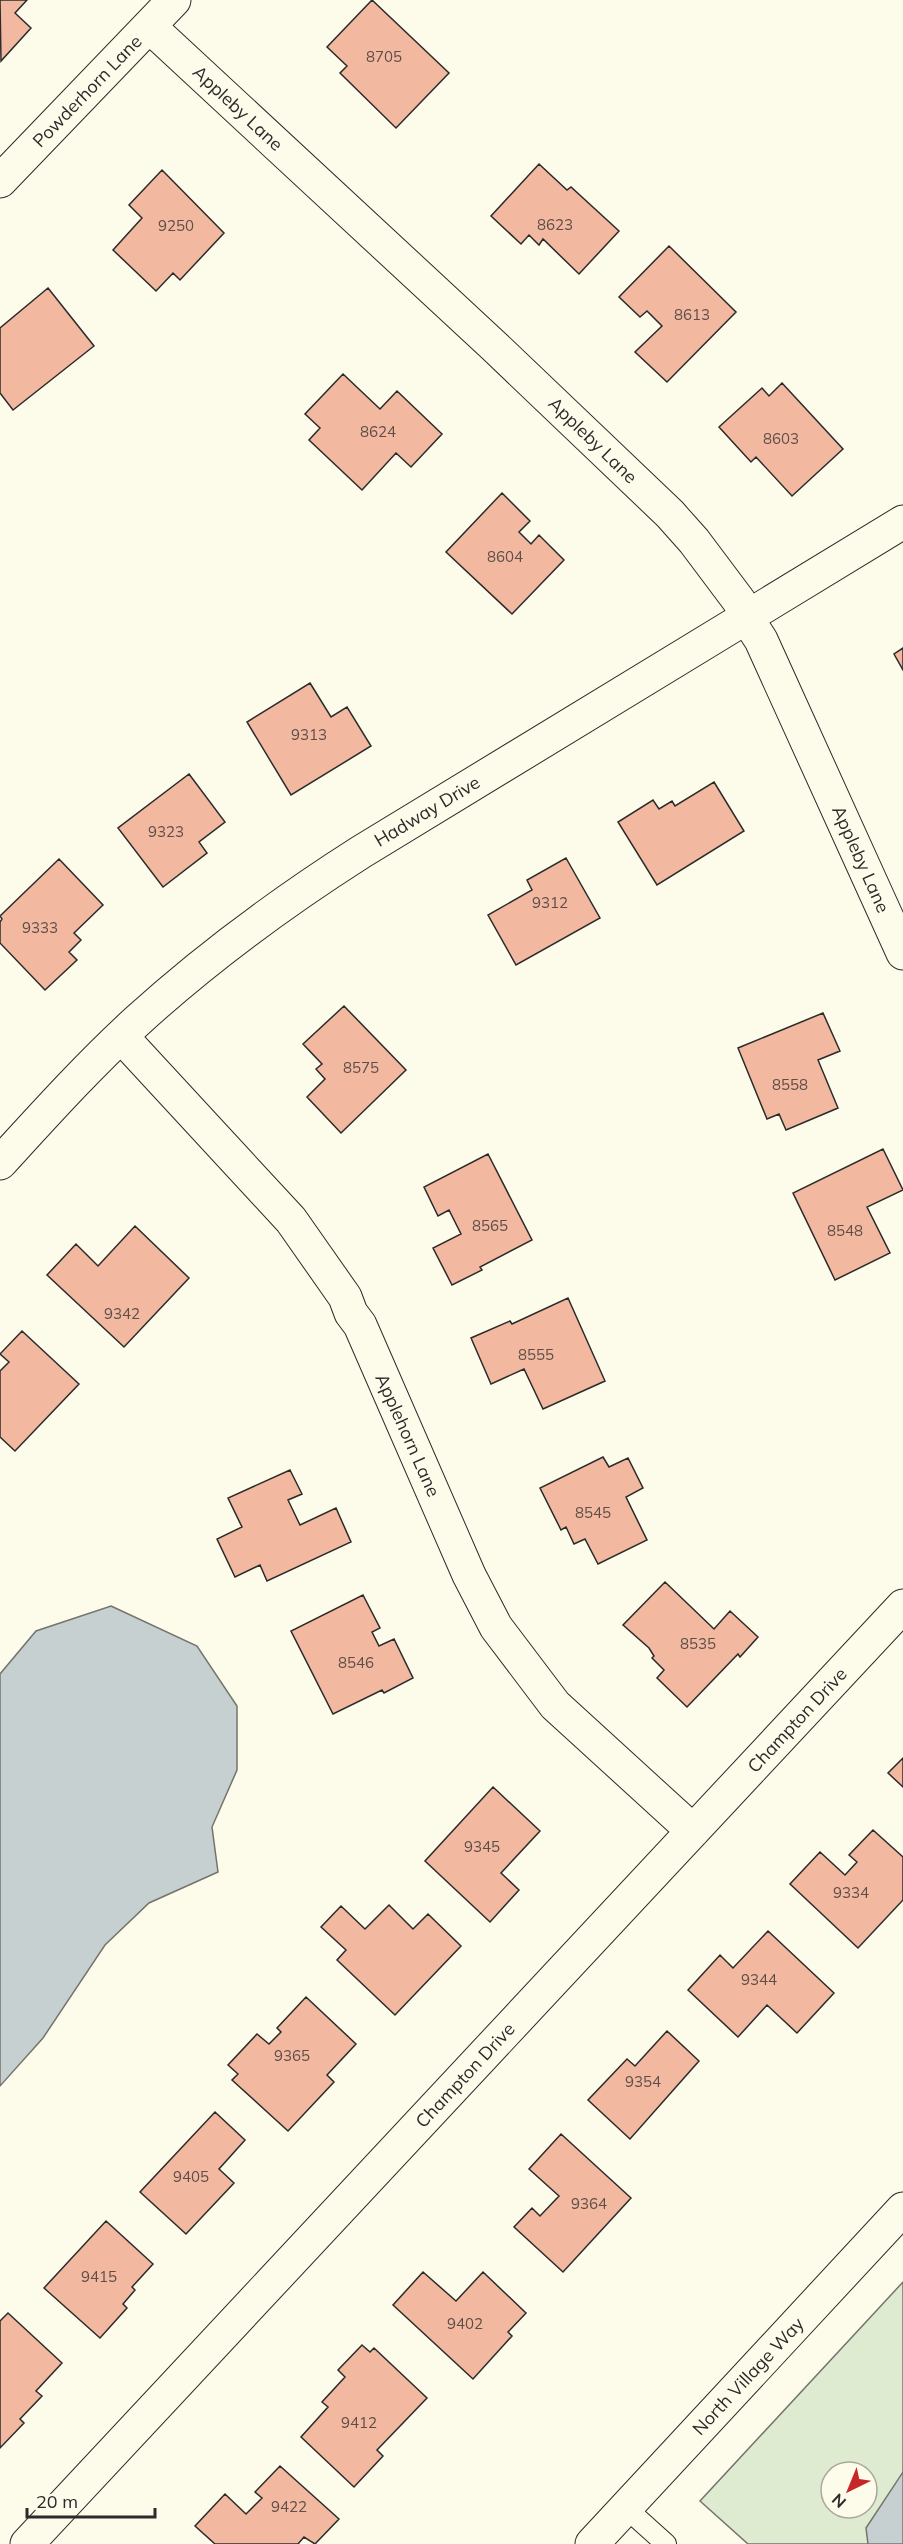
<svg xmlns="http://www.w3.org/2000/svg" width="903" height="2544" font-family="Mulish,sans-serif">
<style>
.green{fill:#deebd1;stroke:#74746e;stroke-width:1.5;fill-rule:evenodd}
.water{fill:#c7d0d0;stroke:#74746e;stroke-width:1.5}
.building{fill:#f2b8a0;stroke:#2b2b2b;stroke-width:1.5}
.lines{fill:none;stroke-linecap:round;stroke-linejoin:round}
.lane-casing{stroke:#2b2b2b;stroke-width:22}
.street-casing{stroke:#2b2b2b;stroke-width:35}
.lane{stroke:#fdfbea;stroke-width:20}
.street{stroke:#fdfbea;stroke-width:33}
.labels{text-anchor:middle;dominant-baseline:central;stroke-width:4.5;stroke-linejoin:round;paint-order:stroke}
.number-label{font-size:15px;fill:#5d4e48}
.street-label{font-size:18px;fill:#2b2b2b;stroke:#fdfbea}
</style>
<rect width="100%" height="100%" fill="#fdfbea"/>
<path class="green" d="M903 2282V2544H748L700 2501ZM831 2472H867V2508H831Z"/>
<path class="water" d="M111 1606 197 1646 237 1706V1770L212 1827 218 1872 149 1903 105 1945 43 2038 0 2086V1674L36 1631Z
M903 2472V2544H868L866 2528Z"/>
<path class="building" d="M0 0H27L15 13 31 28 1 61Z
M372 0 449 73 396 128 340 73 347 66 327 47Z
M539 164 567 190 571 187 619 231 579 274 543 239 539 245 529 235 521 244 491 216Z
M162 170 224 233 180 280 173 273 156 291 113 250 142 218 129 205Z
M669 246 736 312 667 382 635 352 662 326 647 311 640 317 619 297Z
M48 288 94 346 13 410 0 393V328Z
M343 374 380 409 397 391 442 434 411 467 396 453 362 490 309 440 320 428 305 414Z
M782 383 843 449 792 496 756 457 751 462 719 427 762 388 769 396Z
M502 493 530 521 519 532 531 544 539 535 564 560 512 614 446 552Z
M903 648V670L894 654Z
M310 683 331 717 347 707 371 746 291 795 247 722Z
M189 774 225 822 199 842 207 853 163 887 118 828Z
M714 782 744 831 657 885 618 822 653 800 659 809 672 801 675 806Z
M566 858 600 918 516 965 488 915 532 890 527 880Z
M59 859 103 905 74 933 81 940 69 952 77 960 45 990 0 943V922L2 919 0 916Z
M344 1006 406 1070 341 1133 307 1097 325 1079 316 1069 322 1064 303 1044Z
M823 1013 840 1051 818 1060 838 1108 786 1130 779 1114 767 1119 738 1048Z
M883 1149 903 1190 867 1207 890 1253 835 1280 793 1193Z
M488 1154 532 1240 480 1267 482 1270 452 1285 433 1248 461 1234 449 1210 438 1216 424 1187Z
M135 1226 189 1278 124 1347 47 1275 76 1244 98 1266Z
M568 1298 605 1381 543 1409 524 1369 491 1384 471 1338 510 1321 512 1324Z
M22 1331 79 1384 15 1451 0 1437V1371L9 1362 0 1354Z
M603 1457 609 1467 628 1458 643 1488 626 1497 647 1540 598 1564 585 1539 574 1544 566 1527 561 1530 540 1488Z
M290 1470 302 1494 288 1500 300 1525 336 1508 351 1542 267 1581 260 1565 235 1577 217 1539 242 1527 228 1498Z
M665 1582 714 1629 730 1611 758 1637 740 1657 738 1654 687 1707 657 1678 664 1670 652 1658 654 1656 649 1648 623 1625Z
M363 1595 380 1628 372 1632 379 1646 394 1639 413 1678 384 1693 382 1690 333 1714 291 1631Z
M903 1758V1787L888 1773Z
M493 1787 540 1831 501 1873 519 1890 490 1922 425 1861Z
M873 1830 903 1857V1900L858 1948 790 1884 820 1852 845 1875 857 1862 849 1855Z
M389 1905 413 1929 428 1914 461 1946 395 2015 337 1960 346 1950 321 1927 341 1906 365 1929Z
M768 1931 834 1993 797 2033 767 2005 738 2037 688 1990 720 1955 733 1968Z
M306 1997 356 2044 327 2075 334 2082 288 2131 232 2080 238 2074 228 2065 257 2034 269 2044 281 2032 277 2028Z
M667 2031 699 2061 630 2139 588 2100 627 2059 635 2066Z
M215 2112 245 2140 219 2169 234 2183 186 2234 140 2192Z
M561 2134 631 2198 563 2272 514 2227 532 2208 540 2216 559 2196 529 2169Z
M106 2221 153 2264 132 2287 135 2290 123 2304 127 2308 100 2338 44 2288Z
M423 2272 456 2301 483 2272 526 2313 508 2332 512 2336 473 2379 393 2305Z
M8 2313 62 2363 36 2391 42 2396 20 2419 24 2423 0 2448V2321Z
M362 2345 370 2352 374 2348 427 2398 377 2450 383 2456 354 2487 301 2437 328 2407 322 2402 345 2377 338 2370Z
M280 2466 339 2519 315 2544 304 2537 298 2544H215L195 2526 225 2494 246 2514 262 2498 255 2492Z"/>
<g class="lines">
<g class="lane-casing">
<path id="lane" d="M626 2508 666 2544"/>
</g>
<g class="street-casing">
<path id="street" d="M149 26 494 346 670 514 694 541 739 601 746 617 761 640 903 953
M0 181 174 0
M121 1036 291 1220 345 1297 351 1313 360 1325 469 1575 496 1627 555 1705 693 1831
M0 1163C44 1115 88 1066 136 1022 206 958 281 903 361 852L903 522
M27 2544 903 1606
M592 2544 903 2209"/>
</g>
<use href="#lane" class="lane"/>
<use href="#street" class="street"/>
</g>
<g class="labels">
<g class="number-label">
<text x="384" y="56">8705</text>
<text x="555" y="224">8623</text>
<text x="176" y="225">9250</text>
<text x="692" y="314">8613</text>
<text x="378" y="431">8624</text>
<text x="781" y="438">8603</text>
<text x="505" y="556">8604</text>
<text x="309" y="734">9313</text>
<text x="166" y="831">9323</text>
<text x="550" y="902">9312</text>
<text x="40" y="927">9333</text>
<text x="361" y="1067">8575</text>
<text x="790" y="1084">8558</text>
<text x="490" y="1225">8565</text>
<text x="845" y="1230">8548</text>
<text x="122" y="1313">9342</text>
<text x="536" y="1354">8555</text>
<text x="593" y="1512">8545</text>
<text x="698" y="1643">8535</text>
<text x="356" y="1662">8546</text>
<text x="482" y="1846">9345</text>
<text x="851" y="1892">9334</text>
<text x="759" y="1979">9344</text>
<text x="292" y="2055">9365</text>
<text x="643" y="2081">9354</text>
<text x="191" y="2176">9405</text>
<text x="589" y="2203">9364</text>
<text x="99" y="2276">9415</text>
<text x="465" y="2323">9402</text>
<text x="359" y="2422">9412</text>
<text x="289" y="2506">9422</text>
</g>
<g class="street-label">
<text transform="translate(87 91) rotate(-46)">Powderhorn Lane</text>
<text transform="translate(238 108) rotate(43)">Appleby Lane</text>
<text transform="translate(593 440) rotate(44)">Appleby Lane</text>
<text transform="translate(427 811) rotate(-31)">Hadway Drive</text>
<text transform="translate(861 859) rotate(66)">Appleby Lane</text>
<text transform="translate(408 1435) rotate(66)">Applehorn Lane</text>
<text transform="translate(797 1720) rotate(-47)">Champton Drive</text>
<text transform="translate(465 2075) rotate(-47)">Champton Drive</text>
<text transform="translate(748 2376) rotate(-47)">North Village Way</text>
</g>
</g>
<g transform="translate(849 2490) rotate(223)"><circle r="28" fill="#fdfbea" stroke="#a9a89e" stroke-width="1.5"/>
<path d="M0-4.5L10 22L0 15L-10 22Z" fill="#c62828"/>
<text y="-9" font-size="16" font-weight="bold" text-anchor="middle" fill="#2b2b2b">N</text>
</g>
<path d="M27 2508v9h128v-9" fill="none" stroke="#2b2b2b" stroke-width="3"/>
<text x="36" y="2508" font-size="18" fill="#2b2b2b" stroke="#fdfbea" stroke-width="4.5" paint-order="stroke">20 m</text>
</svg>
